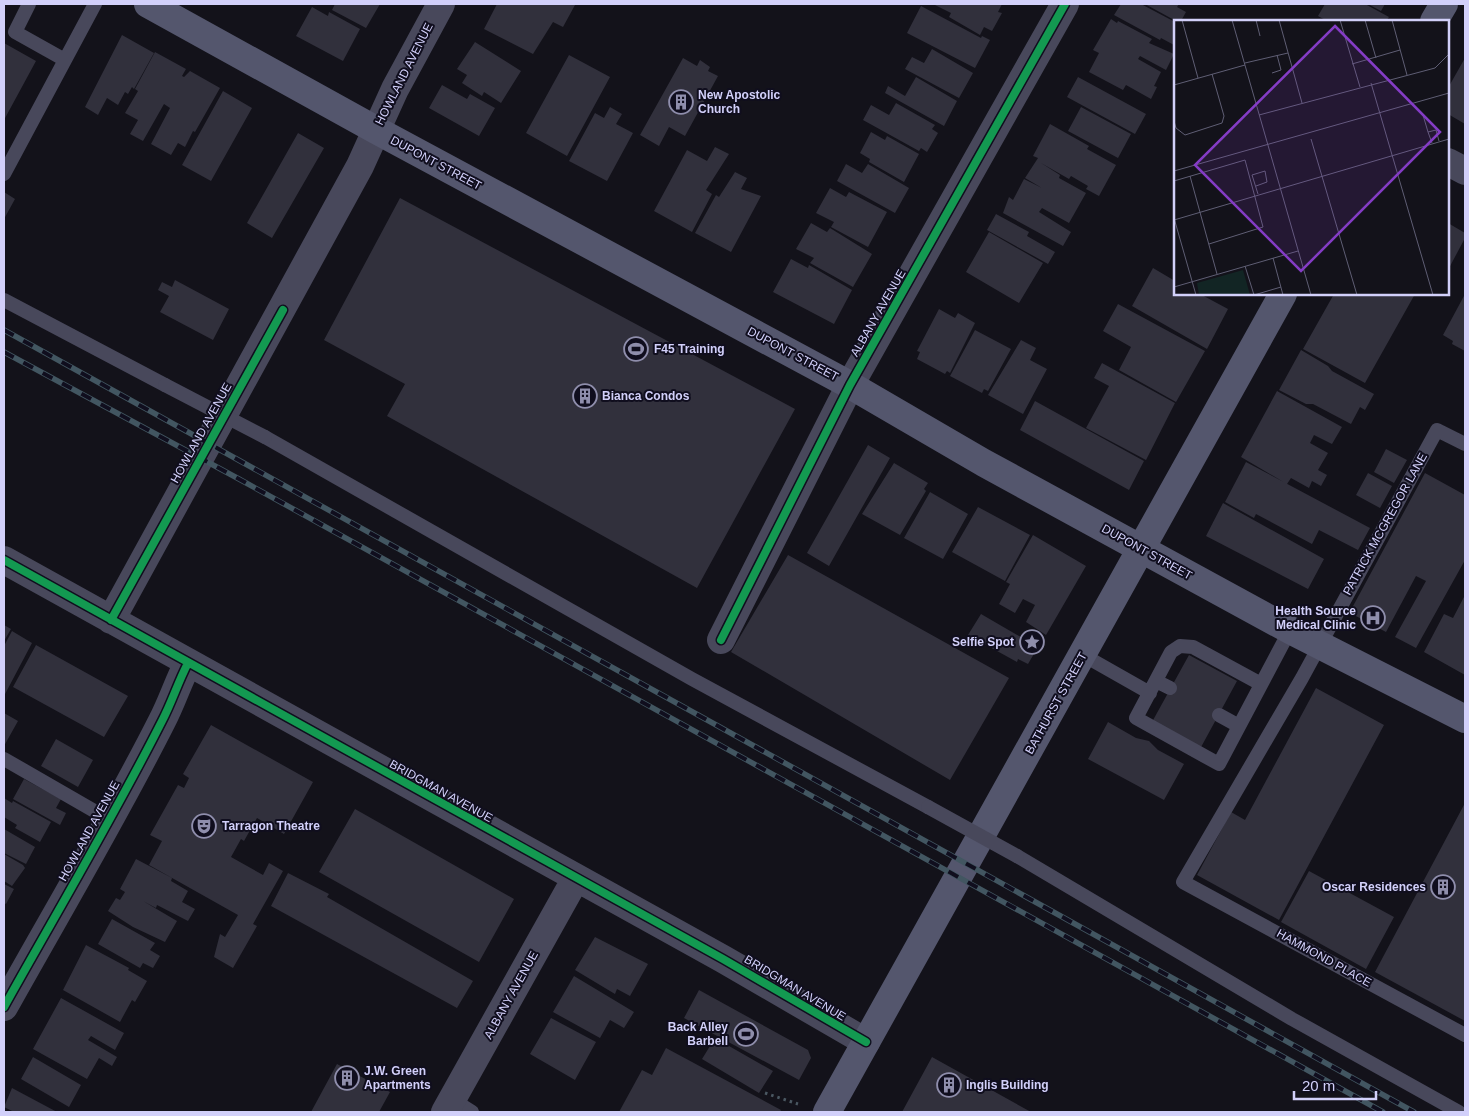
<svg xmlns="http://www.w3.org/2000/svg" width="1469" height="1116" font-family="Arial,sans-serif">
<style>
.building{fill:#31303c}
.lines{fill:none;stroke-linecap:round;stroke-linejoin:round}
.path{stroke:#4a5761;stroke-width:3;stroke-dasharray:2.5 4;stroke-linecap:butt}
.service{stroke:#48485b;stroke-width:14}
.minor{stroke:#48485b;stroke-width:28}
.secondary{stroke:#54566d;stroke-width:28}
.rail-casing{stroke:#425661;stroke-width:5.5}
.rail{stroke:#100e1e;stroke-width:4;stroke-dasharray:11;stroke-linecap:butt}
.service-bridge{stroke:#48485b;stroke-width:14}
.cycleway-casing{stroke:#100e1e;stroke-width:11}
.cycleway{stroke:#139951;stroke-width:8}
.labels{text-anchor:middle;dominant-baseline:central;stroke-width:4;stroke-linejoin:round;paint-order:stroke}
.street-label{font-size:12px;fill:#d2d0fa;stroke:#100e1e}
.poi-label{font-size:12px;font-weight:bold;fill:#d2d0fa;stroke:#100e1e;text-anchor:start}
.inset-road{fill:none;stroke:#5f5e74;stroke-width:1}
.view{fill:#843cc5;fill-opacity:0.15;stroke:#843cc5;stroke-width:2.5}
.inset-edge{fill:none;stroke:#d2d0fa;stroke-width:2.5}
</style>
<rect width="100%" height="100%" fill="#13121a"/>
<path class="building" d="M335 4H380L366 28 332 10Z
M497 4H573L575 5 563 27 553 22 533 54 484 29Z
M933 4H1002L998 12 1002 13 992 31 984 27 980 35 949 17 951 13Z
M1121 4H1141L1175 22 1174 45 1161 38 1160 40 1114 15Z
M1145 4H1179L1177 7 1186 12 1181 21H1176Z
M1325 4H1365L1389 17 1386 21H1327L1318 16Z
M1368 4H1385L1381 11Z
M921 6 981 38 982 36 990 40 975 68 907 33Z
M312 7 328 16 329 12 360 29 343 61 296 36Z
M1111 19 1117 23 1118 21 1152 39 1149 43 1174 54 1166 70 1140 56 1138 59 1161 72 1154 86 1157 87 1151 99 1126 85 1123 90 1089 72 1099 53 1093 50Z
M122 35 154 53 134 89 132 87 128 94 125 92 118 105 107 98 98 115 85 107Z
M475 42 521 71 501 103 484 92 482 96 462 83 467 75 457 69Z
M4 43 36 61 4 120Z
M932 49 973 73 959 98 905 69 912 57 924 63Z
M155 52 186 69 182 76 184 77 190 71 220 88 195 132 193 131 185 147 178 143 171 155 151 144 170 108 164 104 143 141 130 134 138 120 125 113 138 91 135 89Z
M569 55 610 77 567 156 526 133Z
M683 58 697 66 700 60 710 67 708 71 718 76 685 136 669 127 659 146 640 135Z
M1465 58V124L1448 114V88Z
M916 77 957 101 944 126 885 93 888 86 905 96Z
M1078 77 1146 114 1135 134 1067 97Z
M442 85 467 99 470 94 495 108 479 136 429 108Z
M223 91 252 108 211 181 182 165Z
M896 103 935 125 932 129 938 133 927 152 921 148 919 151 863 120 871 105 889 115Z
M610 107 622 114 616 124 633 133 607 181 569 161 595 113 604 118Z
M1081 107 1131 134 1118 158 1068 131Z
M1050 124 1089 146 1087 149 1116 165 1099 196 1086 189 1088 186 1071 176 1069 179 1041 163 1060 175 1059 178 1086 193 1069 223 1042 208 1039 212 1071 232 1063 246 1003 213 1009 197 1013 200 1024 179 1042 188 1025 178 1038 158 1033 156Z
M871 132 885 140 887 136 919 154 904 182 869 162 870 159 860 153Z
M298 133 324 148 272 238 247 223Z
M715 147 729 154 706 190 712 194 692 232 654 211 687 150 707 161Z
M846 164 862 173 868 164 909 188 895 213 837 181Z
M735 172 747 178 741 189 761 196 731 252 695 233 716 195 719 197Z
M830 188 846 197 849 192 887 212 868 247 831 227 834 222 816 213Z
M4 192 15 199 4 219Z
M400 198 795 409 697 588 387 416 405 384 324 340Z
M996 214 1029 232 1027 236 1055 252 1048 264 987 230Z
M811 223 827 232 830 228 872 254 853 287 810 263 814 258 796 249Z
M1448 223 1465 233V238L1448 270Z
M989 232 1043 263 1019 303 966 272Z
M791 259 808 268 809 265 852 290 834 324 773 292Z
M1153 268 1175 281V294H1200L1228 309 1207 349 1132 306Z
M175 280 229 309 213 340 160 312 169 296 158 290 162 282 172 287Z
M1334 294H1415L1365 383 1303 349Z
M1465 294V351L1452 344 1453 341 1443 335Z
M1118 304 1205 351 1176 402 1119 370 1131 347 1103 331Z
M939 309 955 318 958 313 975 323 950 373 947 371 945 374 917 359 920 352 917 351Z
M975 330 1011 349 988 391 984 389 982 393 950 376Z
M1021 340 1036 348 1030 360 1047 369 1023 414 988 395Z
M1301 350 1328 366 1332 371 1374 394 1365 410 1360 407 1351 424 1313 404H1306L1279 390Z
M1102 363 1175 403 1146 460 1086 428 1109 386 1094 378Z
M1277 391 1342 427 1332 444 1314 435 1310 443 1328 453 1318 470 1327 475 1321 486 1312 481 1309 488 1291 478 1287 484 1241 457Z
M1035 401 1144 461 1129 490 1020 430Z
M868 445 890 458 829 566 807 553Z
M1386 449 1407 460 1394 483 1374 472Z
M1246 462 1370 528 1358 550 1319 530 1312 544 1256 514 1254 518 1225 502Z
M894 463 928 483 924 489 926 491 900 535 862 514Z
M1368 473 1392 486 1380 508 1356 495Z
M1425 473 1465 495V560L1416 648 1395 637 1426 581 1416 576 1386 632 1354 615 1352 608Z
M930 492 968 514 943 559 904 538Z
M1223 503 1324 559 1308 589 1206 536Z
M978 507 1030 535 1005 581 952 552Z
M1033 535 1086 566 1046 635 1026 622 1035 605 1023 599 1015 613 999 604 1010 584 1006 582Z
M788 555 1009 678 950 780 731 652Z
M1465 595V675L1424 652 1444 614 1453 618Z
M981 614 1038 647 1028 664 1018 659 1017 662 968 635Z
M4 625 11 629 4 641Z
M12 631 32 643 4 696V646Z
M36 645 128 696 104 737 13 687Z
M1189 655 1237 681 1200 749 1152 722Z
M1316 688 1384 725 1279 920 1197 875 1231 812 1245 820Z
M4 713 18 721 4 746Z
M1108 722 1136 738 1149 741 1158 750 1184 764 1164 800 1088 759Z
M211 725 313 782 284 834 257 818 244 841 241 839 231 857 263 875 269 863 283 871 253 924 257 926 233 968 214 957 220 934 225 937 238 915 149 865 162 841 150 835 178 785 184 788 189 778 183 774Z
M56 739 93 760 78 787 41 766Z
M24 779 61 799 56 808 66 813 60 825 13 799Z
M4 798 12 803 13 801 51 822 40 842 15 828 17 825 4 817Z
M1465 803V1021L1375 972Z
M355 809 514 899 479 962 319 872Z
M4 829 35 847 26 864 4 853Z
M4 854 23 865 25 868 12 886 4 881Z
M136 859 172 878 171 881 188 891 182 902 195 909 188 921 157 905 156 908 143 901 177 921 165 942 133 927 108 911 116 898 120 900 125 892 120 889Z
M1309 871 1394 917 1366 969 1281 922Z
M288 873 329 894 327 897 473 981 457 1008 271 906Z
M4 884 14 889 6 904 4 903Z
M112 919 155 943 150 950 160 956 153 968 143 963 140 968 98 944Z
M595 937 648 964 630 996 617 989 615 994 575 970Z
M86 945 129 968 128 970 147 981 135 1002 132 1000 120 1022 63 990Z
M574 976 634 1012 624 1028 610 1020 600 1038 553 1012Z
M699 990 808 1050 811 1058 799 1080 684 1018Z
M61 998 124 1033 115 1050 91 1036 88 1040 117 1057 112 1066 99 1058 87 1079 33 1049Z
M551 1018 596 1042 575 1080 530 1054Z
M715 1038 773 1071 759 1093 702 1059Z
M666 1048 781 1110 780 1112H619L642 1070 652 1075Z
M33 1057 81 1085 69 1107 21 1079Z
M932 1057 1031 1112H902Z
M337 1064 390 1092 379 1112H311Z
M12 1088 57 1112H14L4 1107Z"/>
<g class="lines">
<path class="path" d="M765 1093 798 1104"/>
<path class="service" d="M29 4 15 32 65 60 95 4
M4 174 65 60
M4 300 165 385
M265 437 692 679 928 807
M1465 444 1437 430 1302 678 1183 882 1465 1035
M1083 655 1150 693
M1156 681 1170 688
M1261 684 1193 647 1180 646 1171 652 1136 718 1219 764 1290 630
M1219 715 1239 726
M4 759 110 820
M1017 856 1292 1019 1459 1112
M453 1100 472 1112"/>
<path class="minor" d="M1448 162 1465 171
M4 560 723 959 866 1042
M111 620 360 166 395 89 441 4
M721 640 850 385 1065 4
M4 1007C57 912 113 818 162 721 172 702 178 682 188 663
M445 1112 576 878"/>
<path class="secondary" d="M148 4 376 130 850 385 984 463 1290 630 1465 719
M1434 21 1444 4
M827 1112 1283 294"/>
<g class="rail-casing">
<path id="rail" d="M4 330 1414 1112
M4 352 239 479 1383 1112"/>
</g>
<use href="#rail" class="rail"/>
<path class="service-bridge" d="M165 385 265 437
M928 807 1017 856"/>
<g class="cycleway-casing">
<path id="cycleway" d="M4 560 723 959 866 1042
M111 620 283 310
M721 640 850 385 1065 4
M4 1007C57 912 113 818 162 721 172 702 178 682 188 663"/>
</g>
<use href="#cycleway" class="cycleway"/>
</g>
<defs>
<g id="building-ring" transform="scale(1.25)"><circle r="9.5" fill="#100e1e" stroke="#8f8eac" stroke-width="1.5"/><path d="M-4-6H4V6H1V3H-1V6H-4ZM-2.5-4.3h1.7v1.8h-1.7ZM.8-4.3h1.7v1.8H.8ZM-2.5-1h1.7V.8h-1.7ZM.8-1h1.7V.8H.8Z" fill="#8f8eac"/></g>
<g id="stadium-ring" transform="scale(1.25)"><circle r="9.5" fill="#100e1e" stroke="#8f8eac" stroke-width="1.5"/><path d="M0-5a6.5 5 0 1 0 0 10a6.5 5 0 1 0 0-10ZM-3.5-1.8h7v3.6h-7Z" fill="#8f8eac"/></g>
<g id="hospital-ring" transform="scale(1.25)"><circle r="9.5" fill="#100e1e" stroke="#8f8eac" stroke-width="1.5"/><path d="M-5-5h3v3.5h4V-5h3V5h-3V1.5h-4V5h-3Z" fill="#8f8eac"/></g>
<g id="sight-ring" transform="scale(1.25)"><circle r="9.5" fill="#100e1e" stroke="#8f8eac" stroke-width="1.5"/><path d="M0-6L1.8-2.2L6-1.7L2.9 1.2L3.7 5.4L0 3.3L-3.7 5.4L-2.9 1.2L-6-1.7L-1.8-2.2Z" fill="#8f8eac"/></g>
<g id="theatre-ring" transform="scale(1.25)"><circle r="9.5" fill="#100e1e" stroke="#8f8eac" stroke-width="1.5"/><path d="M-5-5.5Q0-4 5-5.5V0Q5 5 0 6Q-5 5-5 0ZM-3.3-2.5H-1v1.5H-3.3ZM1-2.5H3.3v1.5H1ZM-2.8 1Q0 5.5 2.8 1Z" fill="#8f8eac"/></g>
</defs>
<g fill-rule="evenodd">
<use href="#building-ring" x="681" y="102"/>
<use href="#stadium-ring" x="636" y="349"/>
<use href="#building-ring" x="585" y="396"/>
<use href="#hospital-ring" x="1373" y="618"/>
<use href="#sight-ring" x="1032" y="642"/>
<use href="#theatre-ring" x="204" y="826"/>
<use href="#building-ring" x="1443" y="887"/>
<use href="#stadium-ring" x="746" y="1034"/>
<use href="#building-ring" x="347" y="1078"/>
<use href="#building-ring" x="949" y="1085"/>
</g>
<g class="labels">
<g class="street-label">
<text transform="translate(404 74) rotate(-63)">HOWLAND AVENUE</text>
<text transform="translate(436 163) rotate(28)">DUPONT STREET</text>
<text transform="translate(878 313) rotate(-60)">ALBANY AVENUE</text>
<text transform="translate(793 354) rotate(28)">DUPONT STREET</text>
<text transform="translate(201 433) rotate(-61)">HOWLAND AVENUE</text>
<text transform="translate(1385 524) rotate(-61)">PATRICK MCGREGOR LANE</text>
<text transform="translate(1147 552) rotate(29)">DUPONT STREET</text>
<text transform="translate(1056 703) rotate(-61)">BATHURST STREET</text>
<text transform="translate(441 791) rotate(29)">BRIDGMAN AVENUE</text>
<text transform="translate(89 831) rotate(-61)">HOWLAND AVENUE</text>
<text transform="translate(1324 958) rotate(29)">HAMMOND PLACE</text>
<text transform="translate(795 988) rotate(31)">BRIDGMAN AVENUE</text>
<text transform="translate(511 995) rotate(-61)">ALBANY AVENUE</text>
</g>
<g class="poi-label">
<text x="698" y="95">New Apostolic<tspan x="698" dy="14">Church</tspan></text>
<text x="654" y="349">F45 Training</text>
<text x="602" y="396">Bianca Condos</text>
<text x="1356" y="611" text-anchor="end">Health Source<tspan x="1356" dy="14">Medical Clinic</tspan></text>
<text x="1014" y="642" text-anchor="end">Selfie Spot</text>
<text x="222" y="826">Tarragon Theatre</text>
<text x="1426" y="887" text-anchor="end">Oscar Residences</text>
<text x="728" y="1027" text-anchor="end">Back Alley<tspan x="728" dy="14">Barbell</tspan></text>
<text x="364" y="1071">J.W. Green<tspan x="364" dy="14">Apartments</tspan></text>
<text x="966" y="1085">Inglis Building</text>
</g>
</g>
<g transform="translate(1174 20)">
<rect width="275" height="275" fill="#13121a"/>
<path d="M69 250 76 275H25L23 263Z" fill="#122524"/>
<path class="inset-road" d="M8 0 24 58M58 0 137 275M82 0 86 16M105 0 128 83M166 0 186 67M191 0 202 38M218 0 233 55M71 43 114 33M178 44 226 30M98 53 107 50 103 35M197 63 259 275M0 65 71 45M85 95 261 48 275 34M249 95 254 112M0 101 2 108 11 115 48 103 50 96 38 54M137 119 183 275M258 123 254 112 262 110 265 121M0 151 275 73M16 156 43 254M0 161 71 140 89 207 35 224M82 166 93 162 91 151 78 155 84 174M0 198 22 275M0 200 275 119M99 238 109 275M71 246 80 275M0 267 124 231M80 275 107 267"/>
<path class="view" d="M161 6 266 112 127 251 21 145Z"/>
<rect width="275" height="275" class="inset-edge"/>
</g>
<rect width="1469" height="1116" fill="none" stroke="#d2d0fa" stroke-width="10"/>
<path d="M1294 1091v8h82v-8" fill="none" stroke="#d2d0fa" stroke-width="2.5"/>
<text x="1302" y="1091" font-size="15" fill="#d2d0fa" stroke="#100e1e" stroke-width="4" paint-order="stroke">20 m</text>
</svg>
